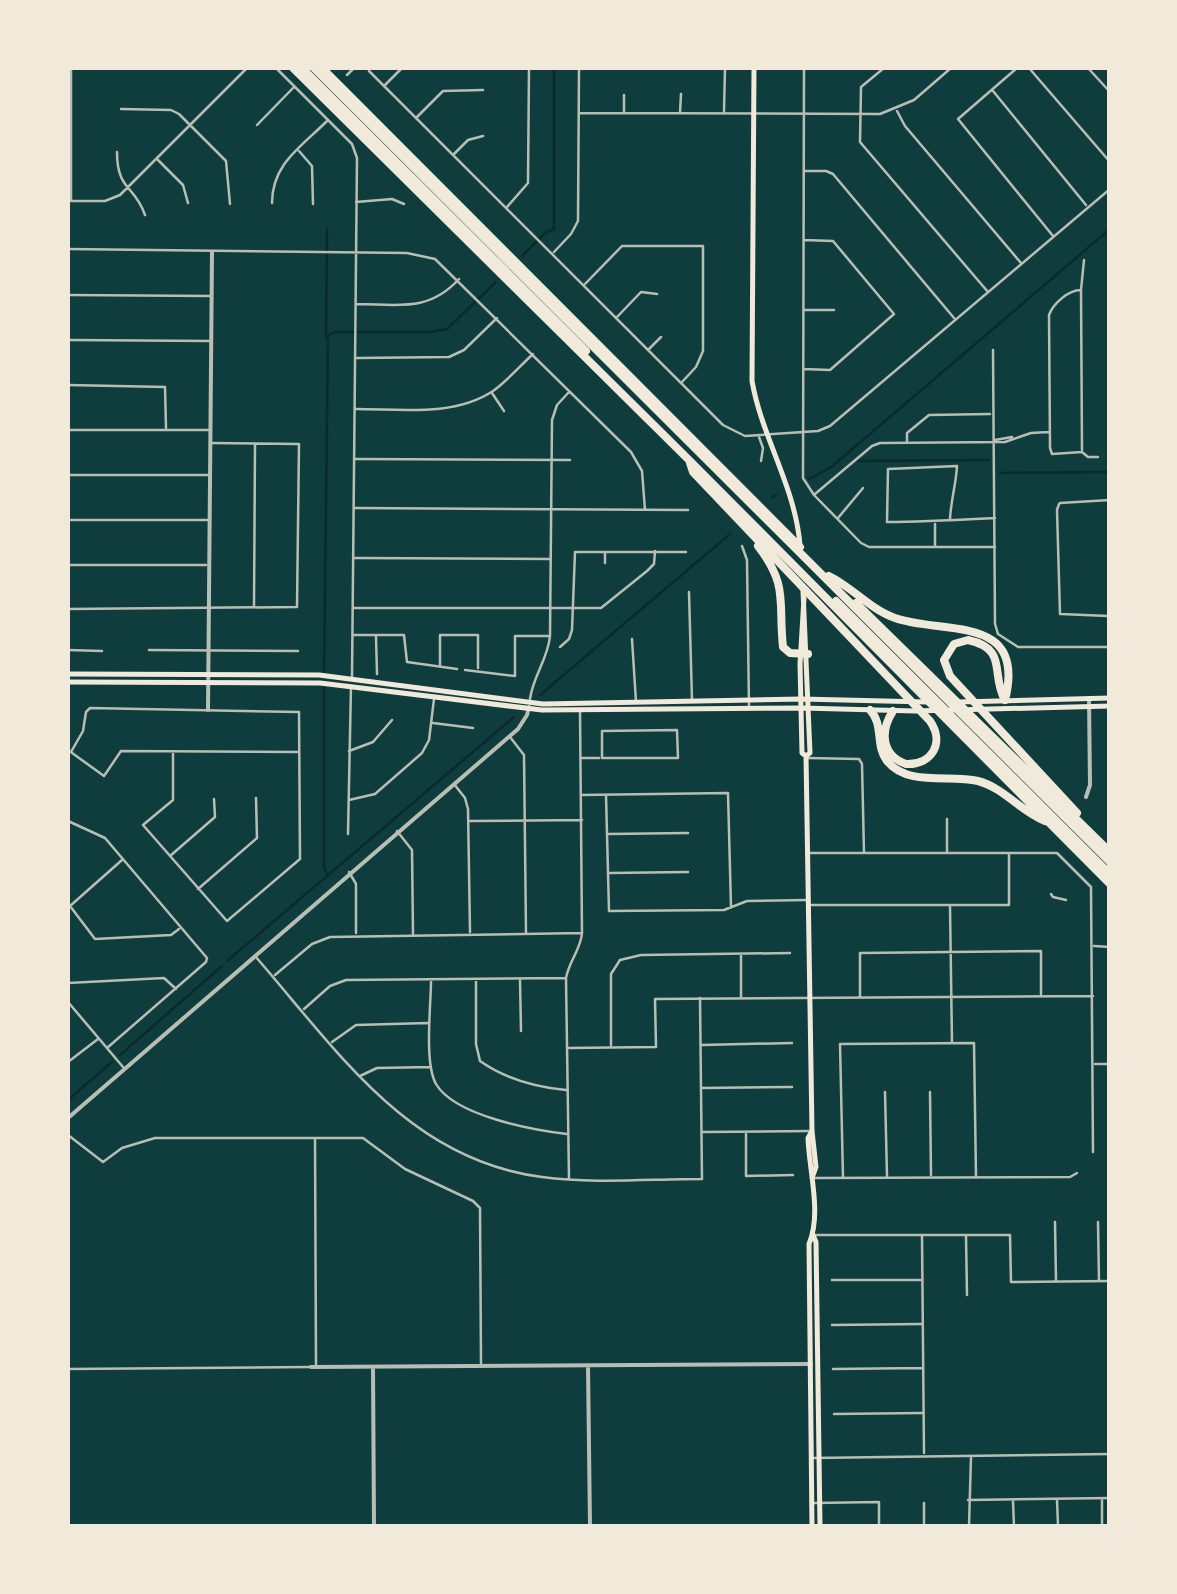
<svg xmlns="http://www.w3.org/2000/svg" width="1177" height="1594" font-family="Merriweather,serif">
<style>
.lines{fill:none;stroke-linecap:round;stroke-linejoin:round}
.stream{stroke:#0a2a2b;stroke-width:2.5}
.minor{stroke:#b8beb3;stroke-width:2.5}
.tertiary{stroke:#b8beb3;stroke-width:4}
.secondary{stroke:#f1e9da;stroke-width:5}
.primary{stroke:#f1e9da;stroke-width:5}
.motorway{stroke:#f1e9da;stroke-width:8}
</style>
<rect width="100%" height="100%" fill="#0f3d3e"/>
<g class="lines">
<path class="stream" d="M522 256 545 233 554 229V68
M326 337 327 228
M859 461 989 460
M1000 473 1110 472
M809 479 830 468 1110 229
M772 498 776 495
M324 672 328 336 335 332H431L447 329 496 282
M324 688V866L327 876
M540 695 730 534
M227 961 514 717
M120 1055 222 966
M68 1100 112 1062"/>
<path class="minor" d="M119 68H134
M276 68 352 144 357 158 352 678
M804 68 803 478 814 495 861 543 869 547H995
M884 68 861 87 860 142 988 292
M1017 68 958 119 1053 236
M1029 68 1110 162
M1088 68 1110 92
M369 71 723 425 745 436 818 431 830 426 1110 189
M347 75 354 68
M385 85 402 68
M993 91 1086 205
M121 109 171 110 179 114 226 161 230 204
M724 111 725 68
M897 111 905 126 1021 263
M579 113 880 114 914 100 951 68
M624 113V95
M680 113 681 94
M417 117 443 91 483 90
M257 125 294 87
M299 151 312 166 313 204
M117 152C117 191 135 185 145 215
M454 154 468 140 483 136
M158 160 183 185 188 203
M805 171H826L833 174 954 318
M68 201H105L120 195 247 68
M71 201V68
M356 202 392 199 404 204
M272 203C272 164 301 147 327 121
M507 207 528 183 529 68
M804 240 833 241 894 314 830 370 804 369
M68 249 407 253 435 259 631 452 642 471 645 510
M554 252 571 234 578 221 579 68
M585 284 622 246H703V351L696 367 682 382
M1081 290C1068 290 1053 304 1049 315L1050 448 1052 454 1082 452 1088 457H1098
M68 295 211 296
M356 304C397 304 428 313 459 279
M805 310H834
M617 317 641 292 657 294
M68 340 211 341
M649 349 661 337
M993 350 995 624 998 634 1018 647H1109
M356 358 449 357 464 350 497 318
M68 385 165 387 166 428
M492 393 504 411
M356 409C400 409 454 417 493 391 507 381 520 366 533 354
M68 430H210
M759 437 763 448 761 461
M995 440 1012 437
M907 441V433L929 415 990 414
M1082 450 1081 290 1084 260
M356 459 570 460
M68 475H210
M815 494 872 446 880 443 1005 442 1031 433 1049 432
M1060 503 1110 500
M1059 504 1057 510 1060 614
M355 508 688 510
M838 518 863 488
M950 519C951 499 956 485 957 466L888 469 887 522C925 522 958 520 995 518
M68 520H210
M742 546 747 560 749 708
M935 546V524
M605 552V563
M1110 552V682
M355 558 551 559
M68 565H206
M689 592 692 700
M254 607 255 445
M354 608H601L647 571 654 564 655 551
M68 609 297 607 299 444 210 443
M1061 614 1108 616
M354 635H404L407 662 457 669
M376 637 377 674
M632 639 636 702
M560 647 569 639 572 630 575 552H686
M68 650 102 651
M149 650 298 651
M440 665V635H478V668
M465 670 515 676V636H549
M530 699C533 676 548 659 550 636L552 420 557 405 569 392
M433 723 473 728
M677 730 678 758H602V731Z
M510 737 524 755 526 933
M68 750 104 776 121 751 299 752
M349 751 373 742 392 720
M71 752 83 731 86 712 90 708 299 712 300 859 227 921 143 825 173 800V752
M582 758H599
M808 758 859 759 862 764 864 853
M454 784 465 798 468 809 470 932
M581 795 728 793 731 907
M606 795 609 911 724 910 747 901 807 900
M349 800 375 794 422 753 429 740 434 699
M947 819V852
M68 821 105 838 207 958 206 962 107 1048
M470 821 582 820
M397 831 412 850 413 934
M348 834 351 686
M608 834 688 833
M809 853H1057L1091 887 1093 1152
M170 856 215 817 214 799
M122 860 70 906 95 939 171 935 179 929
M349 872 356 884V933
M609 873 688 872
M198 889 257 838 256 798
M1051 894 1053 897 1066 900
M808 905H1009V854
M950 906 952 1043
M1094 946 1110 947
M255 956C337 1050 408 1160 542 1177 594 1184 649 1179 702 1179L700 998
M275 975 312 944 330 937 582 933
M520 980 521 1031
M431 981C431 1005 424 1063 436 1084 455 1116 533 1130 567 1134
M476 981V1044L480 1061C504 1078 536 1087 566 1090
M68 983 164 978 176 989
M68 994V1002L123 1067
M860 997V953L1041 951V994
M741 998V956
M304 1009 330 986 346 980 566 978
M332 1042 356 1025 428 1023
M611 1045V974L620 960 641 955 790 953
M702 1045 792 1043
M567 1048 656 1047 655 999 1093 996
M68 1062 98 1039
M1095 1064H1110
M360 1076 377 1068 430 1067
M702 1088 792 1087
M885 1092 887 1176
M930 1092 931 1175
M703 1132 810 1131
M746 1134V1176L793 1175
M68 1135 103 1162 122 1148 155 1138H363L405 1169 473 1201 480 1208 481 1363
M315 1138 316 1365
M569 1178 566 978C569 961 581 949 582 933L580 710
M814 1178 1070 1177 1077 1173
M843 1178 840 1044 974 1043 976 1177
M1055 1222 1056 1281
M1098 1222 1099 1281
M814 1235H1010L1011 1282 1110 1281
M922 1236 924 1453
M966 1236 967 1295
M832 1280H920
M832 1325 921 1324
M68 1369 309 1367
M833 1369 922 1368
M834 1414 922 1413
M812 1458 1110 1454
M968 1500 1110 1498
M1057 1500 1058 1526
M1102 1500V1526
M1013 1501 1014 1526
M814 1503 879 1502V1526
M924 1503V1526
M969 1526 971 1457"/>
<path class="tertiary" d="M208 710 212 252
M1086 797 1090 785 1089 698
M68 1118 518 729 527 715 529 707
M588 1366 590 1526
M311 1367 811 1364
M373 1367 374 1526"/>
<path class="secondary" d="M754 68 752 381C762 438 795 486 800 545
M803 591 810 753 806 756
M804 598 800 664 802 753 806 756
M806 756 812 1131 816 1167 812 1178
M812 1131 808 1138C809 1171 822 1213 809 1244L812 1526
M813 1235 816 1242 820 1526"/>
<path class="primary" d="M68 674 319 675 543 704 801 699 927 702
M68 682 320 683 542 710 802 708 915 711 1110 706
M958 702 1110 698"/>
<path class="motorway" d="M293 68 688 459 1110 884
M302 68 586 351
M314 68 1110 862
M322 68 800 547
M690 463 693 472 930 721C945 743 932 765 906 764 881 755 880 731 893 711
M758 546C789 586 778 602 783 647L790 653 808 654
M829 576C852 587 871 610 895 618 942 635 1027 613 1005 700
M836 601 1110 874
M856 603 1110 852
M1005 700C990 674 1009 649 968 640L954 644 944 660 950 676 1077 813
M870 710C884 724 875 746 887 761 908 787 950 774 978 781 1004 788 1020 811 1045 821"/>
</g>
<rect width="1177" height="1594" fill="none" stroke="#f1e9da" stroke-width="140"/>
</svg>
